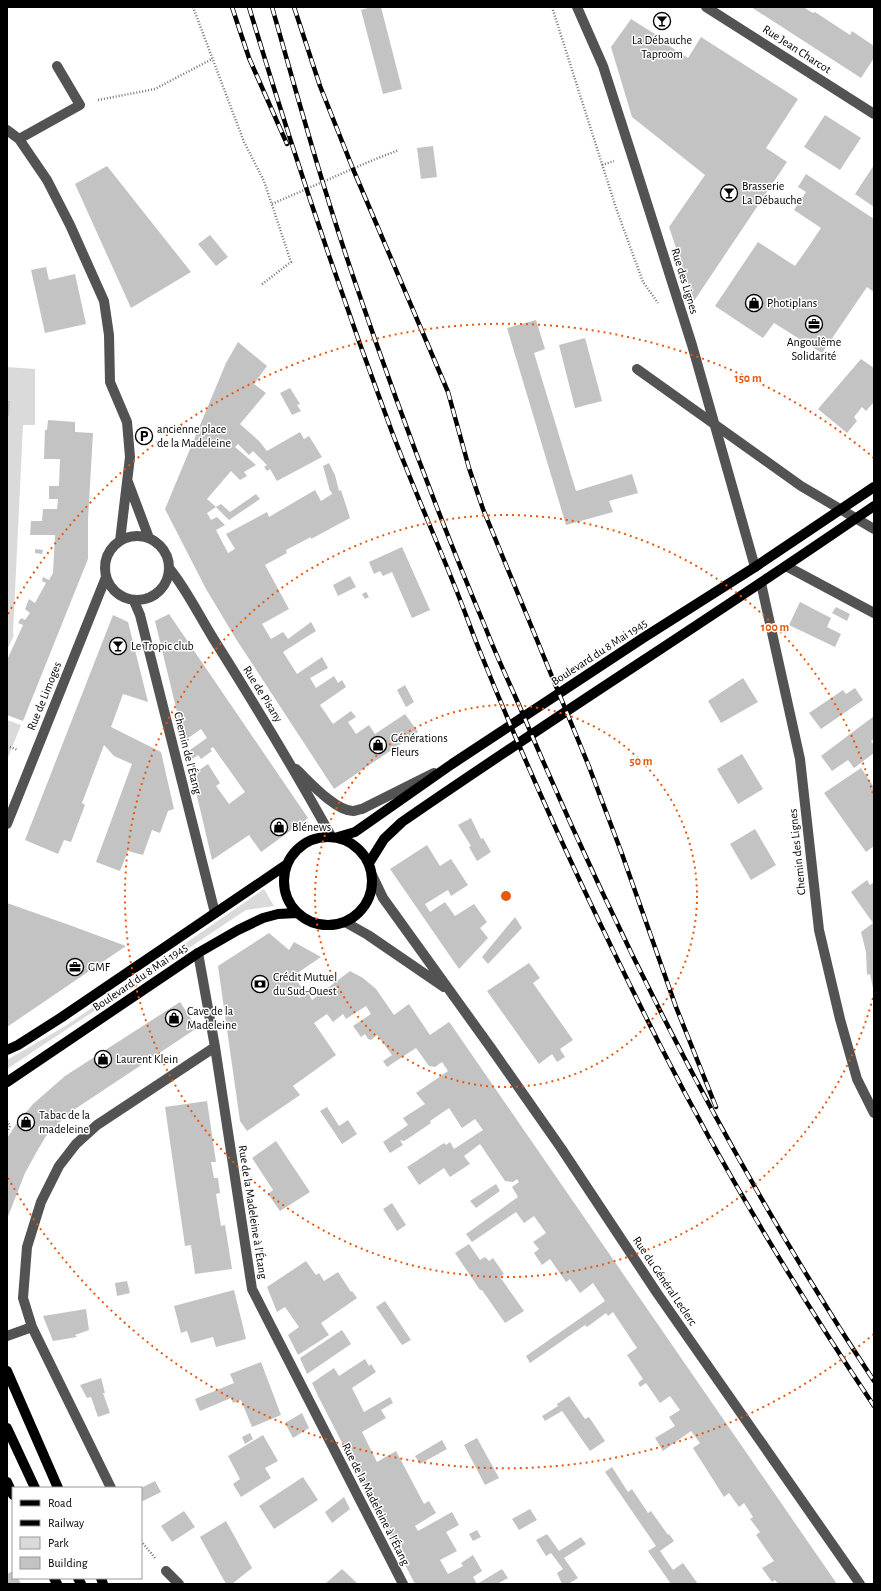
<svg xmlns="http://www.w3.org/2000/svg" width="881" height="1591" font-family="'Alegreya Sans',sans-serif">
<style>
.green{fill:#dadada}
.building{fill:#c3c3c3}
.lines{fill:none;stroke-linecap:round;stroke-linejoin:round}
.path{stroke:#757575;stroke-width:2.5;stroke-dasharray:1 2;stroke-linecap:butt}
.minor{stroke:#535353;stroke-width:10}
.major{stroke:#000;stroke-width:10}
.rail-casing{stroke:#000;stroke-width:4.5}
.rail{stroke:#fff;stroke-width:3;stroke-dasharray:9;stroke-linecap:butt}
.ring{fill:none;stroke:#e8590c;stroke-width:2;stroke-dasharray:2 4}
.labels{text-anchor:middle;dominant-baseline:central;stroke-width:3;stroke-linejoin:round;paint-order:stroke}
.poi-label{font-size:12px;fill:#000;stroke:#fff;text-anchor:start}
.street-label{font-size:12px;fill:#000;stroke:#fff}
.centre{fill:#e8590c;stroke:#fff;stroke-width:2}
.ring-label{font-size:12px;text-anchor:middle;font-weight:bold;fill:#e8590c;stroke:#fff;stroke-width:3;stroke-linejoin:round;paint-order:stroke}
</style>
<rect width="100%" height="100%" fill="#fff"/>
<path class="green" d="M7 367 35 369V425H23L13 634 14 635 7 650Z
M7 720 21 725 7 760Z
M264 889 274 906 246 910 7 1069V1060L67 1025Z"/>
<path class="building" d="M371 7H381L402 89 383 94 361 10Z
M751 7H803L813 13 815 12 850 35 852 31 874 46V58L861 78Z
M631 19 658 36 657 38 688 58 701 37 798 99 766 148 787 162 694 301 669 227 705 175 632 117 611 47Z
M825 115 861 138 840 170 804 147Z
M433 146 437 177 421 179 417 148Z
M874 165V207L855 194Z
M107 166 191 272 131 308 75 184Z
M806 174 874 219V292L867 287 822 353 774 323 763 338 715 306 758 242 795 266 809 246 821 228 794 210 806 192 798 187Z
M210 235 228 257 216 266 198 244Z
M46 267 49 280 75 274 86 324 45 333 31 270Z
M536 320 545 349 534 353 576 491 632 474 638 493 609 501 613 512 566 525 507 328Z
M585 338 602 401 575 408 559 345Z
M238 342 267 366 254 384 266 393 240 424 259 441 267 451 300 432 304 439 309 436 322 457 277 481 270 469 267 471 264 467 267 465 253 451 249 455 238 444 235 447 256 465 244 472 247 476 240 480 231 471 207 499 216 507 207 513 211 520 217 517 225 525 216 530 228 553 235 549 226 534 267 512 269 517 315 490 321 501 332 494 331 491H330L323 466 329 463 335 475 339 491 341 490 350 518 311 539V537L286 550 287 553 265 565 289 609 262 624 271 639 283 632 288 639 311 622 316 631 283 652 297 674 322 657 328 668 310 678 316 688 334 676 338 683 342 680 346 687 320 705 333 724 351 711 356 717 348 722 356 734 369 725 375 734 405 714 418 732 334 789 236 639 206 589 165 509 226 363Z
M861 359 874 368V402L866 411 862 407 854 417 857 421 847 433 818 409Z
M290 388 300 404 297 405 301 411 292 415 280 393Z
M7 401H10L9 416H7Z
M48 420 75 422V432L93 433 88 519V559L23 721 7 715V660L23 625 18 623 21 618 25 620 30 613 25 609 29 599 35 603 46 583 42 581 43 577 49 580 53 573 55 535H30L31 521H42L43 509H57L58 499H49V486H59L60 459H44L45 430H47Z
M256 494 260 499 229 520 216 507 221 504 230 512Z
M402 547 430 610 412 618 392 572 383 576 380 571 374 574 369 562Z
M35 549 43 550 42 554 35 553Z
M350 576 356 587 338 596 333 585Z
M366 592 369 597 365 599 362 594Z
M800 602 831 618 827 627 841 634 835 647 789 625Z
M836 607 850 614 847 621 832 613Z
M169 614 308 818 261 852 249 835 212 860 192 775 208 764 220 783 216 786 229 804 245 792 213 747 210 749 212 751 201 759 198 755 189 761 187 752 207 738 201 729 184 741 155 621Z
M113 615 128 622 148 702 123 694 111 727 161 752 174 809 168 811 160 833 152 830 143 855 128 851 120 871 96 862 132 764 114 756 104 745 82 803 85 805 71 842 64 840 58 854 25 840Z
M743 678 758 702 721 723 708 701Z
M405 685 414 702 406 707 397 690Z
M855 688 863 700 821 729 809 713 843 690 846 694Z
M874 716V739L871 741 874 745V753L854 768 848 760 832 771 821 756Z
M742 754 763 789 738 804 717 769Z
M861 768 874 787V846L866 852 824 793Z
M471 818 481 839 483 838 491 852 477 861 469 847 471 846 458 825Z
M755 829 776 865 751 880 730 844Z
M427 845 440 866 451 859 468 885 451 896 448 890 425 904 430 912 445 902 455 916 474 904 487 922 480 928 488 938 459 969 390 869Z
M867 880 870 885 874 882 873 988 870 974 867 975 866 952 861 932 873 923 851 892Z
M7 903 72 926 126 946 7 1027Z
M515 917 522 928 488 964 482 957Z
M269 933 289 950 294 942 321 957 293 976 305 992 297 996 299 998 308 992 312 1000 350 971 363 978 376 989 394 1015 409 1004 430 1035 449 1022 450 1023 837 1584H778L775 1580 772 1582 762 1568 774 1561 756 1535 760 1532 750 1519 753 1517 744 1503 739 1507 729 1493 724 1497 693 1448 700 1443 691 1431 663 1451 655 1438 675 1426 669 1417 680 1410 670 1396 660 1403 646 1383 640 1387 638 1383 643 1379 627 1355 637 1348 613 1312 608 1316 606 1313 587 1327 585 1325 530 1363 526 1356 605 1301 593 1283 580 1293 570 1279 566 1282 550 1259 542 1265 534 1253 539 1249 533 1242 546 1233 534 1216 524 1223 516 1212 472 1242 466 1234 518 1197 512 1187 519 1182 517 1179 513 1182 505 1181 480 1144 464 1156 470 1164 450 1177 444 1168 419 1185 407 1167 444 1143 446 1145 450 1142 454 1149 483 1130 475 1119 462 1128 449 1108 430 1121 431 1123 412 1136 404 1141 400 1140 403 1145 390 1153 383 1142 408 1125 403 1118 425 1104 416 1093 448 1071 442 1062 435 1067 429 1066 416 1048 387 1067 383 1061 392 1055 377 1035 371 1040 368 1039 365 1034 361 1037 353 1026 371 1014 366 1006 346 1019 343 1014 333 1022 327 1014 314 1023 336 1055 293 1086 300 1095 247 1131 240 1121 218 966Z
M529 963 540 978 533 983 573 1040 560 1049 565 1057 557 1062 552 1054 539 1064 487 991Z
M180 1002 197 1028 75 1109 63 1119 46 1136 36 1153 25 1173 7 1219V1138L17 1123 33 1104 65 1076Z
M207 1101 216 1162H211L214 1178H218L220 1193 216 1194 221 1226 225 1225 232 1269 195 1274 191 1245 185 1246 165 1107Z
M327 1107 339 1126 348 1120 357 1134 342 1144 320 1111Z
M276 1141 310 1192 280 1211 268 1194 273 1190 252 1158Z
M496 1184 500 1191 476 1208 470 1201Z
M392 1203 406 1225 397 1231 383 1209Z
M469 1244 480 1260 485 1257 489 1261 493 1258 504 1274 500 1277 524 1311 505 1323 482 1290H480L455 1253Z
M306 1261 316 1275 319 1273 324 1281 338 1272 351 1292 352 1291 357 1298 321 1323 329 1335 298 1355 288 1335 299 1327 285 1307 277 1312 267 1287Z
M127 1281 130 1293 117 1296 115 1283Z
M234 1290 246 1339 216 1347 213 1337 191 1343 187 1331 181 1333 174 1306Z
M385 1301 411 1340 402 1345 376 1307Z
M86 1309 89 1330 75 1335 77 1337 53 1341 43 1316Z
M342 1330 351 1344 307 1374 300 1358Z
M365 1359 369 1366 371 1364 376 1372 352 1388 364 1412 390 1397 393 1403 381 1410 386 1418 362 1432 377 1462 396 1451 424 1504 429 1501 436 1513 415 1526 418 1531 452 1512 459 1525 446 1532 457 1551 440 1560 448 1574 463 1566 461 1563 473 1555 482 1571 473 1577 477 1584H415L320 1400 312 1383 334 1368 339 1376Z
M261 1362 281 1415 252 1427 241 1400 233 1403 231 1398 200 1411 195 1399 234 1383 230 1374Z
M101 1378 105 1393H103L110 1413 98 1417 91 1397 87 1398 80 1385Z
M569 1396 585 1419 589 1417 605 1441 590 1451 562 1411 545 1421 542 1416 558 1406 557 1404Z
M302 1413 309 1428 293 1438 285 1423Z
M250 1433 253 1439 245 1444 242 1437Z
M263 1435 278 1461 265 1468 271 1478 241 1497 233 1484 240 1479 228 1456Z
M477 1438 499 1478 485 1485 464 1445Z
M442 1440 447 1449 420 1464 415 1456Z
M612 1467 628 1492 632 1489 648 1513 651 1511 668 1535 669 1534 674 1541 660 1551 673 1570 683 1563 698 1584H671L648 1551 656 1546 605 1472Z
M303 1477 318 1500 274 1529 259 1506Z
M155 1481 161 1492 143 1501 141 1498V1488Z
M344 1497 350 1509 332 1523 325 1512Z
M530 1509 537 1520 519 1530 512 1519Z
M184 1511 195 1527 172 1542 161 1526Z
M226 1521 252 1568 232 1584H226L200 1537Z
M477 1530 481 1537 473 1541 469 1534Z
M547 1534 559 1551 581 1537 586 1544 564 1558 578 1578 568 1584H562L557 1573 563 1569 551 1553 546 1556 536 1540Z
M342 1569 358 1584H325Z
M502 1569 508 1578 497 1584H477Z
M13 1571V1578H18L21 1584H7V1574Z"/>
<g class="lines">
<path class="path" d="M193 7 244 142 264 181 291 262 261 285
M552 7 616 208 643 282 658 303
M98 100 155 89 212 59
M602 165 614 161
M272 204 373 160 399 150
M7 746 18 750
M7 1121 10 1126 7 1132
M141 1541 155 1558"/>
<path class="minor" d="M577 7 603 66 632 156 692 345 755 567
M706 7 874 114
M7 130 19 139 47 180 70 225 104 301 109 335 110 382 127 422 130 457 120 541
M19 139 80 105 57 66
M637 369 801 486 874 529
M128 482 149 538
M105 568a32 32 0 1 1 64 0a32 32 0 1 1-64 0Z
M786 566 874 613
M169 568C187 590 198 614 213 638 254 703 294 769 331 836
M761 583 800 759 819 930 840 1019 857 1079 874 1113
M134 601 140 615 215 913
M296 769C308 780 335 811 353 811 356 811 359 809 362 809L434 773
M7 824 106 577
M372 875 383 898 396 916 491 1048 561 1148 657 1293 860 1584
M345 922 368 935 444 987
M198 953 215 1047 252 1289 403 1584
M7 1336 32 1327
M111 1488 32 1327 23 1298 27 1247 41 1202 59 1166 76 1144 97 1125 215 1047
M166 1571 179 1584"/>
<path class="major" d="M284 881a44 44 0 1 1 88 0a44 44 0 1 1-88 0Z
M338 837 355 832 452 764 643 638 755 567 874 487
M369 863 384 839 402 822C558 714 718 614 874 506
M7 1050 18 1045 62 1017 286 865
M7 1082 198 953 238 930 263 918 278 914 297 913
M7 1371 58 1488
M7 1428 35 1488
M7 1482 13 1495
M54 1578 57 1584
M78 1578 81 1584
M101 1578 103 1584"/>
<g class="rail-casing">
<path id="rail" d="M232 7 249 58 287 144
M249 7C292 150 340 292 392 432 411 482 433 532 453 582 463 606 471 630 481 654 535 788 596 919 661 1047 724 1171 797 1291 874 1406
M272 7C298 99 324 192 355 282 395 399 438 515 486 629 496 655 508 680 519 705 618 940 733 1168 874 1381
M294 7 320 86 353 169 448 392 469 468 483 509 588 764 622 854 676 1007 716 1107"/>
</g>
<use href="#rail" class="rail"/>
</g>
<g class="ring">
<circle cx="506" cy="896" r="191"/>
<path d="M873 998A381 381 0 1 1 873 794"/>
<path d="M874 1334A572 572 0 0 1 8 1178M8 614A572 572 0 0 1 874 458"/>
</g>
<defs>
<g id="bar-ring" transform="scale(0.9)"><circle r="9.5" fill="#fff" stroke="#000" stroke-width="1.5"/><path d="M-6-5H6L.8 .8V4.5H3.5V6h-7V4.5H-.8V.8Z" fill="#000"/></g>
<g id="shop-ring" transform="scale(0.9)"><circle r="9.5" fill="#fff" stroke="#000" stroke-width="1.5"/><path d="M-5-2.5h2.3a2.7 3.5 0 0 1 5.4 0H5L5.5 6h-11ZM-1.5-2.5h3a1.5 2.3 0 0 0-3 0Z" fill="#000"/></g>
<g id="office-ring" transform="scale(0.9)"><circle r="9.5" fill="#fff" stroke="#000" stroke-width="1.5"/><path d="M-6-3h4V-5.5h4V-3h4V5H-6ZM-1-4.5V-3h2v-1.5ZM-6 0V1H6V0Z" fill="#000"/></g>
<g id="parking-ring" transform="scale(0.9)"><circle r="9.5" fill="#fff" stroke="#000" stroke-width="1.5"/><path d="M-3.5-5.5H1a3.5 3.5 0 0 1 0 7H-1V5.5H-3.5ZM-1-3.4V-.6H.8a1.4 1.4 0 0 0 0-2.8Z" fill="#000"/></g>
<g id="bank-ring" transform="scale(0.9)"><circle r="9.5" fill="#fff" stroke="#000" stroke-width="1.5"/><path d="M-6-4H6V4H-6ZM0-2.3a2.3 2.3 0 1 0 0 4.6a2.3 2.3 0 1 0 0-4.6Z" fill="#000"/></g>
</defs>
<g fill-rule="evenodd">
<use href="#bar-ring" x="662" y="21"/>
<use href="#bar-ring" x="729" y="193"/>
<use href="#shop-ring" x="754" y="303"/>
<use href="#office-ring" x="814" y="324"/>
<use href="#parking-ring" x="144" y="436"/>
<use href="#bar-ring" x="118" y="646"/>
<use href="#shop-ring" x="378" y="745"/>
<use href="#shop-ring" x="279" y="827"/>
<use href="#office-ring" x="75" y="967"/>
<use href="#bank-ring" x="260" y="984"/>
<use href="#shop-ring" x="174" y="1018"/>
<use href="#shop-ring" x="103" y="1059"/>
<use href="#shop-ring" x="26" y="1122"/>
</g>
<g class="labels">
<g class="poi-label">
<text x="662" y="40" text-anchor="middle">La Débauche<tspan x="662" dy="14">Taproom</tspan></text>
<text x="742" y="186">Brasserie<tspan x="742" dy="14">La Débauche</tspan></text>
<text x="767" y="303">Photiplans</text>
<text x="814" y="342" text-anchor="middle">Angoulême<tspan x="814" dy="14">Solidarité</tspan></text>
<text x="157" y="429">ancienne place<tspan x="157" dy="14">de la Madeleine</tspan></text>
<text x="131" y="646">Le Tropic club</text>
<text x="391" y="738">Générations<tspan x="391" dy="14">Fleurs</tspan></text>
<text x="292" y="827">Blénews</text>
<text x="88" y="967">GMF</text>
<text x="273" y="977">Crédit Mutuel<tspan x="273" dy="14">du Sud-Ouest</tspan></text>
<text x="187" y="1011">Cave de la<tspan x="187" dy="14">Madeleine</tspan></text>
<text x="116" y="1059">Laurent Klein</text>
<text x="39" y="1115">Tabac de la<tspan x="39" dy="14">madeleine</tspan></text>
</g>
<g class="street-label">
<text transform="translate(797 49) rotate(33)">Rue Jean Charcot</text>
<text transform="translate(685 281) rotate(73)">Rue des Lignes</text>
<text transform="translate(599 652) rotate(-33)">Boulevard du 8 Mai 1945</text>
<text transform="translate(263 694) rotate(58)">Rue de Pisany</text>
<text transform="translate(44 696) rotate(-68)">Rue de Limoges</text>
<text transform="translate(188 753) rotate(76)">Chemin de l'Étang</text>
<text transform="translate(797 852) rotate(-96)">Chemin des Lignes</text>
<text transform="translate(140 977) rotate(-34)">Boulevard du 8 Mai 1945</text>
<text transform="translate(253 1212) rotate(81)">Rue de la Madeleine à l'Étang</text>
<text transform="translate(665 1281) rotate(56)">Rue du Général Leclerc</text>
<text transform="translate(376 1504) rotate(63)">Rue de la Madeleine à l'Étang</text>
</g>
</g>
<circle cx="506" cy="896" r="6" class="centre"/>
<g class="ring-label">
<text x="748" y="382">150 m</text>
<text x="775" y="631">100 m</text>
<text x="641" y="765">50 m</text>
</g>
<rect width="881" height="1591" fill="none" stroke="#000000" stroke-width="16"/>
<rect x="12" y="1487" width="130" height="92" fill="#ffffff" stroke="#999999"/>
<rect x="20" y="1500" width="20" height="6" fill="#000000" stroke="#999999"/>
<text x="48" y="1507" font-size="12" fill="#000000">Road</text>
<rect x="20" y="1520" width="20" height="6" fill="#000000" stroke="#999999"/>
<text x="48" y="1527" font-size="12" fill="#000000">Railway</text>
<rect x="20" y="1537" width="20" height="12" fill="#dadada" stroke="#999999"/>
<text x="48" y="1547" font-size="12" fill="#000000">Park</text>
<rect x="20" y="1557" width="20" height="12" fill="#c3c3c3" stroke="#999999"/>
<text x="48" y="1567" font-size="12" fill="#000000">Building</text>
</svg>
